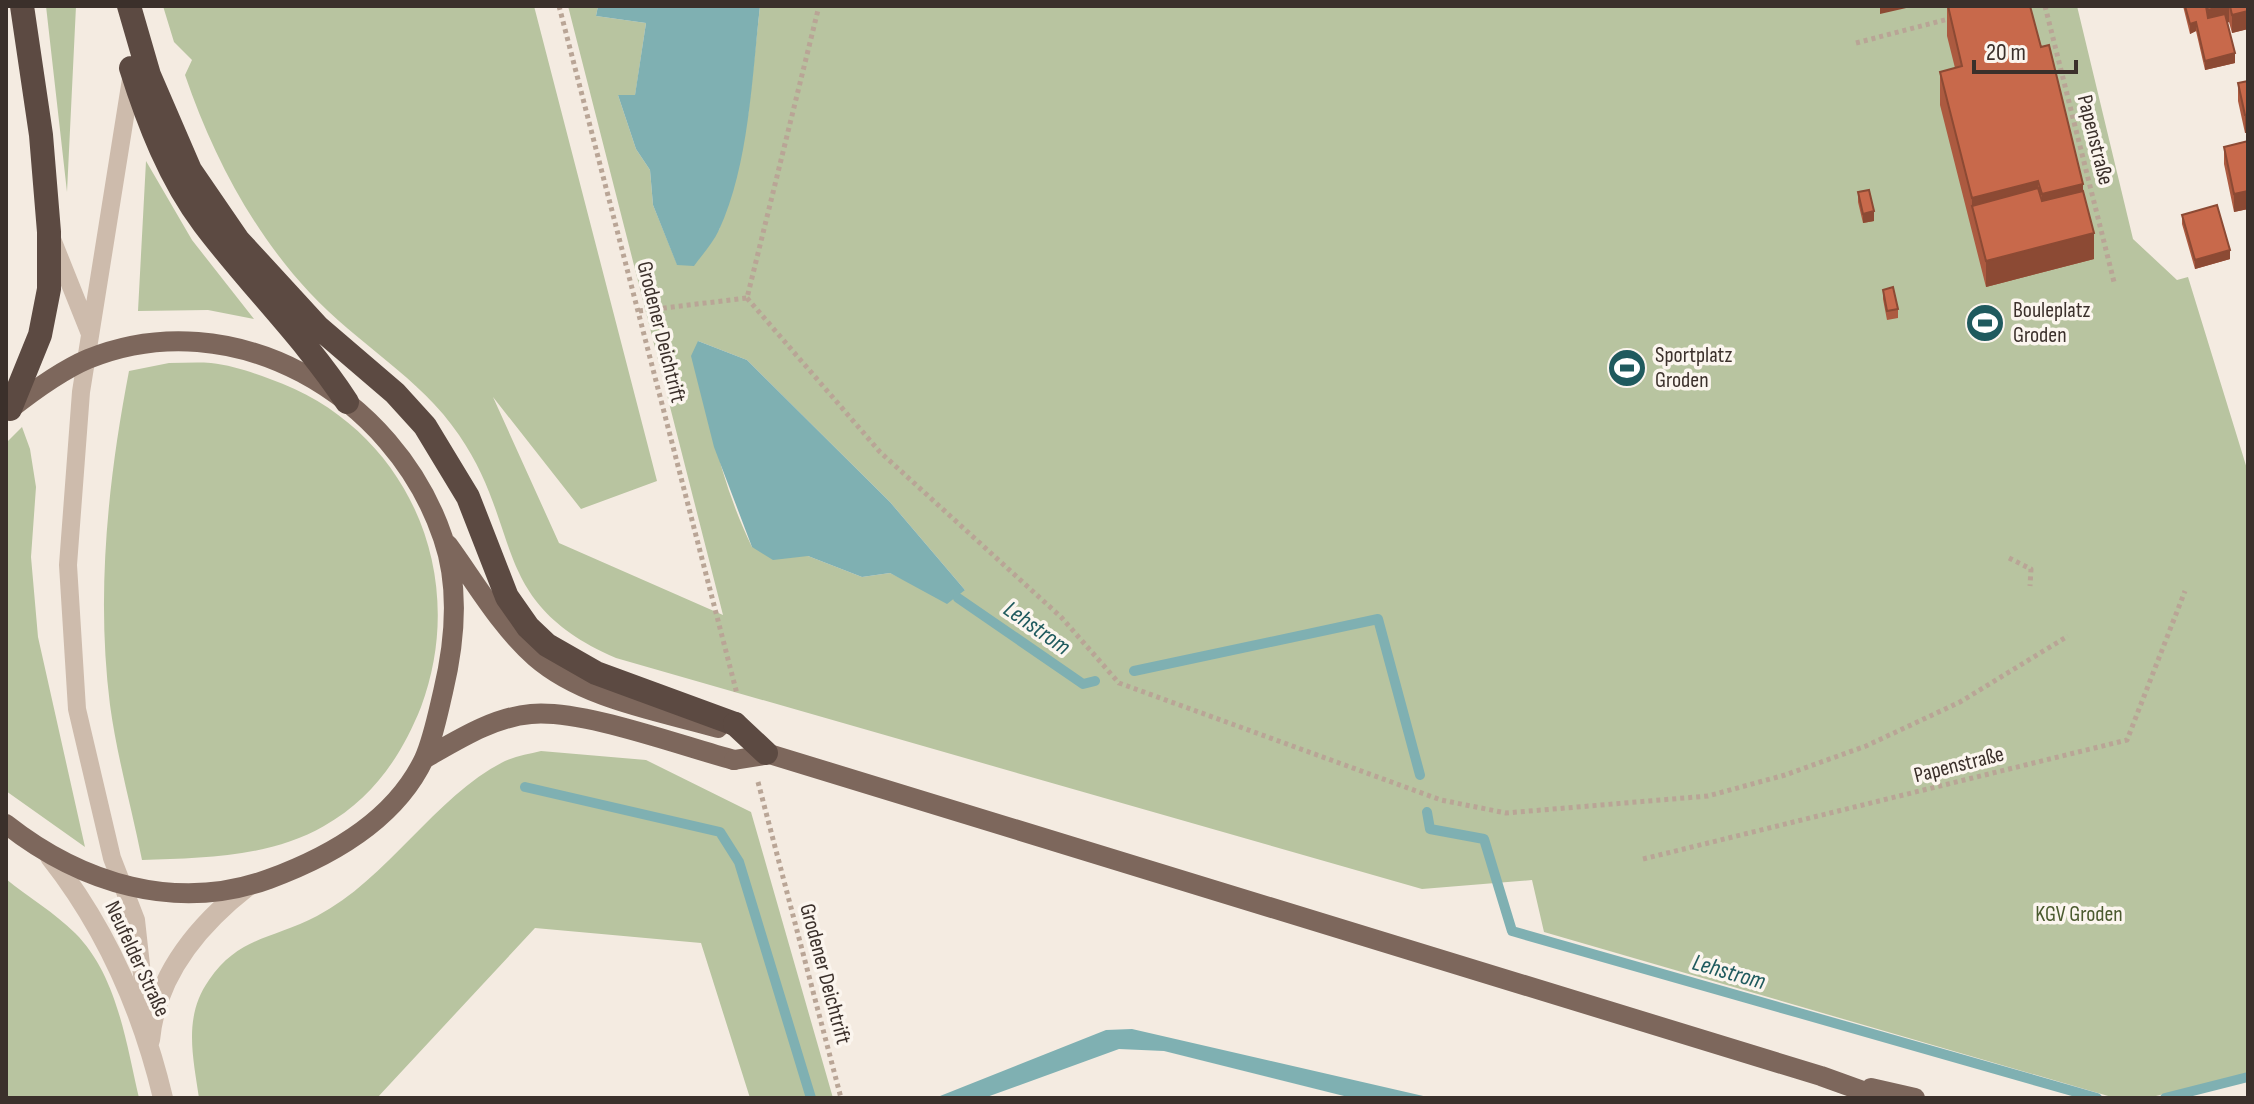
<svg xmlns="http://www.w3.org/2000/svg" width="2254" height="1104" font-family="'Sofia Sans Condensed',sans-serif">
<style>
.green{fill:#b8c4a0;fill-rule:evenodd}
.water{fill:#7fb0b2}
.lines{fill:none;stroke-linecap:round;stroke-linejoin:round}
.stream{stroke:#7fb0b2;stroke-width:10}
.path{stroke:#b9a596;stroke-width:5;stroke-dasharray:4 4;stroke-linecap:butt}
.service{stroke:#cdbbac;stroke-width:18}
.tertiary{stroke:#cdbbac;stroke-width:20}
.primary{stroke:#7d675c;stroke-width:20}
.motorway{stroke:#5c4a42;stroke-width:24}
.primary-bridge{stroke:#7d675c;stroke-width:20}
.motorway-bridge{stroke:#5c4a42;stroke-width:24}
.wall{fill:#ac5a40}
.shaded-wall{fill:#8c4a34}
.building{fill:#c8694b;stroke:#8c4a34;stroke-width:2}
.labels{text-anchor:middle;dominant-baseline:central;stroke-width:7;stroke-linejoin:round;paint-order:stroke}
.street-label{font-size:22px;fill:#3b302b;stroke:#fbf5ee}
.poi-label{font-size:22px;fill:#3b302b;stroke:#fbf5ee;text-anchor:start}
.park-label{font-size:22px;fill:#4a5a2e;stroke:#fbf5ee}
.water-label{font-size:24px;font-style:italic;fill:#1f5a5e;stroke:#fbf5ee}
</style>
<rect width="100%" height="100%" fill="#f4ebe1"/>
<path class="green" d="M46 6H76L67 192Z
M163 6H534L657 481 581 509 493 397 559 543 723 615 568 6H598L596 16 646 23 635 96 618 95 636 149 650 170 653 205 677 264 719 230 737 170 748 115 760 6H2077L2133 239 2177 280 2188 277 2248 472V1073L2148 1098H2115L1544 932 1532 880 1422 889 616 658C488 602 524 530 459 435 420 377 357 344 310 293 252 231 212 154 185 75L192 60 174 42ZM698 341 747 360 890 502 965 590 917 586 890 573 862 577 808 556 752 547C720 481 706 413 698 341Z
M146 161 192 240 254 319 208 310 138 311Z
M169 363C183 363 197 362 211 363 231 365 251 372 270 379 406 426 471 573 421 707 401 757 372 799 324 826 271 857 203 858 142 860 132 809 117 757 110 705 96 594 108 480 129 371Z
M22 427 30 449 36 487 31 557 38 637 85 847 6 791V443Z
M541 751 646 760 751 812 833 1098H750L701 943 535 928 377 1098H199C193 1056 183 1017 209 980 239 936 274 939 317 916 388 879 436 795 505 761 516 756 529 754 541 751Z
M6 879C28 897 55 913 75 933 117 975 126 1042 139 1098H6Z"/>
<path class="water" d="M598 6H760C752 76 749 166 719 230 713 243 702 255 694 266L677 265 653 205 650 170 636 149 618 95H635L646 23 596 16Z
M698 341 747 360 890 502 965 590 947 604 890 573 862 577 808 556 773 560 752 547 714 447 691 356Z
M1132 1029 1432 1098H1352L1164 1051 1119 1049 984 1098H935L1106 1030Z"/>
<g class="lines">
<path class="stream" d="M958 598 1083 684 1095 681
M1134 671 1378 619 1420 775
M525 787 720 832 739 862 811 1098
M1427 812 1430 829 1484 839 1512 931 2097 1098
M2165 1098 2248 1077"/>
<path class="path" d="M559 6 737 694
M2045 6 2114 282
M1856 43 1952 18
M747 298 880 452 1061 617 1119 683 1441 800 1506 813 1708 796 1785 775 1866 746 1960 702 2068 636
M639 311 747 298 819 6
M2009 558 2031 569 2030 586
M758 782 841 1098
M1643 859 2127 740 2185 591"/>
<path class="service" d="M132 73 81 392 68 565 77 709 112 858 136 920 148 1029
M52 239 90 334"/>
<path class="tertiary" d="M50 857C106 928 142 1010 163 1098
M150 1040C156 975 198 925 248 886"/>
<path class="primary" d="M448 545C475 582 500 626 535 657 583 699 659 711 718 728
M766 753 1821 1076 1882 1098
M424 759C456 741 493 717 531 714 582 709 681 746 734 760
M6 824C81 883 176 913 269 879 329 857 395 820 424 759 433 739 438 713 443 692 455 642 460 587 443 538 395 395 233 300 88 359 60 371 33 391 9 410
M1871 1088 1915 1098"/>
<path class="motorway" d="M129 6 149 75 190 170 238 240 318 327 395 393 425 426 468 497 507 597 528 627 547 645 596 673 735 724
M131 68C148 122 170 179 204 224 250 285 305 338 347 402
M10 409 40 335 49 289V232L41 135 22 6"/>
<path class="primary-bridge" d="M734 760 765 755"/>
<path class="motorway-bridge" d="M735 724 766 753"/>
</g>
<path class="wall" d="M1947 6H2030L2041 47 2083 191 2094 259 1986 287 1940 105V72L1955 68 1947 36Z
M2183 6H2248V29L2232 33 2229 22 2227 23 2235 63 2205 70 2196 31 2190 34Z
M2248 81V133H2245L2238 101V83Z
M2248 141V209L2234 212 2224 164V147Z
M1858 192 1874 221 1863 223 1858 202Z
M2182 215 2230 259 2195 269 2182 224Z
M1883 290 1898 309V318L1887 320 1883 299Z"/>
<path class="shaded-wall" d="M1880 6H1915L1880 14Z
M2222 6H2229V22L2208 28V10Z
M2248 11V29L2232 33V15Z
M2196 22V31L2190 34V24Z
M2235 53V63L2205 70V61Z
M2245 115H2248V133H2245Z
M2038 181V214L1972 206V198Z
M2083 184V217L2042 227V194Z
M2248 191V209L2234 212V194Z
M1874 211V221L1863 223V214Z
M2094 233V259L1986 287V261Z
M2230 250V259L2195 269V260Z"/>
<path class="building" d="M1948 6H2030L2041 47 2049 45 2083 184 2042 194 2038 181 1972 198 1940 72 1962 66Z
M2185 6H2206L2208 18 2225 14 2235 53 2205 61 2196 22 2190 24Z
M2207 6H2222L2208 10Z
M2230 6H2248V11L2232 15Z
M2248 81V115H2245L2238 83Z
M2248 141V191L2234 194 2224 147Z
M2038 188 2042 201 2083 191 2094 233 1986 261 1972 206Z
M1869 190 1874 211 1863 214 1858 192Z
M2217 205 2230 250 2195 260 2182 215Z
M1893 287 1898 309 1887 311 1883 290Z"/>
<defs>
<g id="stadium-disc" transform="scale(2)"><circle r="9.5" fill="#1f5a5e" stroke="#fbf5ee"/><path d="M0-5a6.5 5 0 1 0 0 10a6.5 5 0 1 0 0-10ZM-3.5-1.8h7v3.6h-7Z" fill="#fff"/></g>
</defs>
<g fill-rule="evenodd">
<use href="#stadium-disc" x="1985" y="323"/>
<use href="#stadium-disc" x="1627" y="368"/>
</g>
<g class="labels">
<g class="street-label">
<text transform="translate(2095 140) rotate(76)">Papenstraße</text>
<text transform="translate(661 332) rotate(76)">Grodener Deichtrift</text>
<text transform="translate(1959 765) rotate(-14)">Papenstraße</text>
<text transform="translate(137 959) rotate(65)">Neufelder Straße</text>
<text transform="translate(825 974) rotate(75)">Grodener Deichtrift</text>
</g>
<g class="poi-label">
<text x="2013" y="310">Bouleplatz<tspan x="2013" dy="25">Groden</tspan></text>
<text x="1655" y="355">Sportplatz<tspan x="1655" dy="25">Groden</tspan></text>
</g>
<g class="park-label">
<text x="2079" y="914">KGV Groden</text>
</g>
<g class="water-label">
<text transform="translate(1037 628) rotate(35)">Lehstrom</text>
<text transform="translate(1729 972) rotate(16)">Lehstrom</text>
</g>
</g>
<rect width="2254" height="1104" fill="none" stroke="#3b302b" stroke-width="16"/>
<path d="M1974 60v12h102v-12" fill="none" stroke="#3b302b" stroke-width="4"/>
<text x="1986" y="60" font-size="24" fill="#3b302b" stroke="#fbf5ee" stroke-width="6" paint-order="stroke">20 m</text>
</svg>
